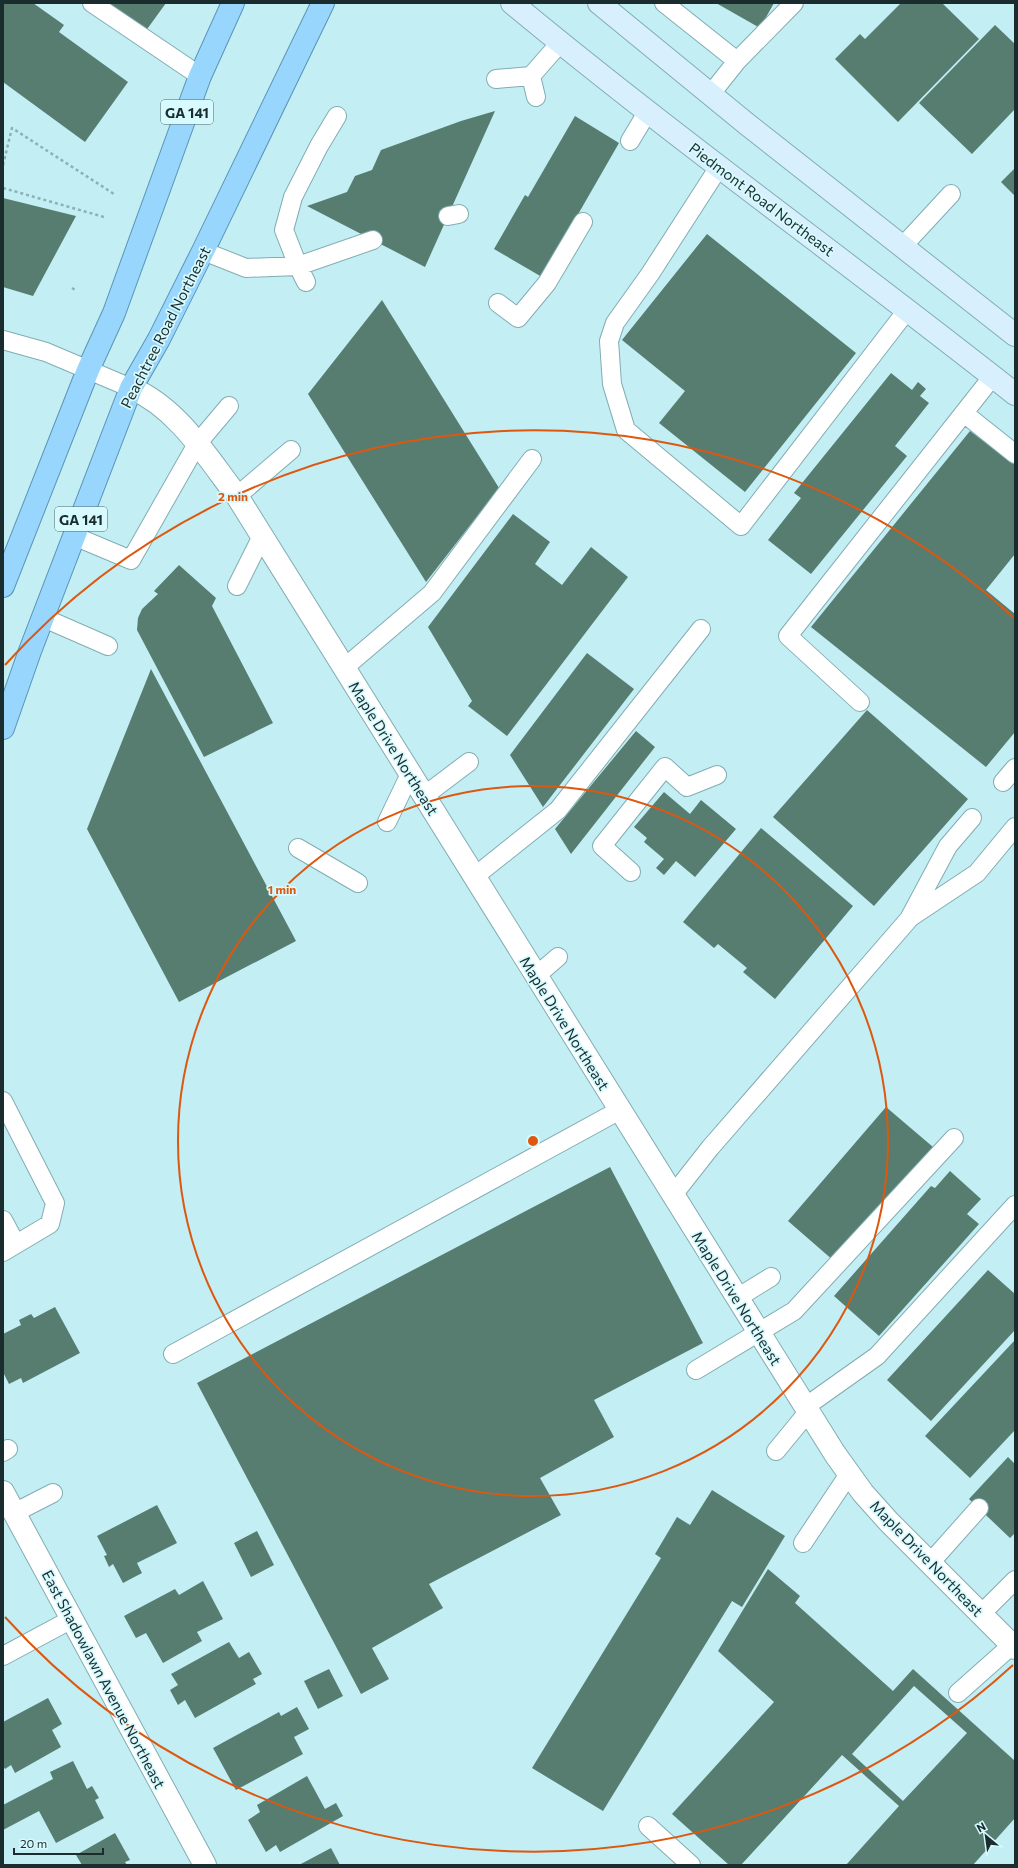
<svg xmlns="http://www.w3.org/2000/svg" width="1018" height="1868" font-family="Commissioner,sans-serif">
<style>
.building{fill:#577d71;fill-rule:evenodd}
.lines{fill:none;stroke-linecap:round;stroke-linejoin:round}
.service-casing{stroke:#82adb2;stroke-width:20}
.minor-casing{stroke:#82adb2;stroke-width:24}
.secondary-casing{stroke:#82adb2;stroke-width:24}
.trunk-casing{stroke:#5b94b5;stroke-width:24}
.path{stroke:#8db0b5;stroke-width:2.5;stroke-dasharray:3 3;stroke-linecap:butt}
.service{stroke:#fff;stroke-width:18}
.minor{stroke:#fff;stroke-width:22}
.secondary{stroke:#d8f0fe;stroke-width:22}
.trunk{stroke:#98d6fe;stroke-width:22}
.ring{fill:none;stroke:#de570e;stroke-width:2}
.labels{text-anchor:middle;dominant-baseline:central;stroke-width:3.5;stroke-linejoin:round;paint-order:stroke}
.shield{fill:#d6fafe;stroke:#536a6c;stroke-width:1}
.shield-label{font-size:14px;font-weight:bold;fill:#1b2c2e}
.street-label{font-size:15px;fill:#1b2c2e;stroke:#d6fafe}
.centre{fill:#de570e;stroke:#d6fafe;stroke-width:2}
.ring-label{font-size:12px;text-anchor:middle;font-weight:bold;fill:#de570e;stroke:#d6fafe;stroke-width:3.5;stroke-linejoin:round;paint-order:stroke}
</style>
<rect width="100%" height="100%" fill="#c2eef4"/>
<path class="building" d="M3 3H33L64 25 59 32 128 82 85 142 3 82Z
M106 3H166L145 32Z
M716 3H774L760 28Z
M901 3H942L979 39 898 122 835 59 860 34 865 39Z
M995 25 1015 44V109L972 154 919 103Z
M495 111 425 267 307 206 347 192 355 176 372 170 381 150 461 121Z
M575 116 619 143 542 277 494 249 525 195 528 197Z
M1015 168V196L1001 182Z
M3 198 76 216 33 296 3 287Z
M707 234 856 353 745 492 659 423 685 391 622 340Z
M382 300 499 488 426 582 308 394Z
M891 373 912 390 918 382 926 389 920 396 929 403 895 446 907 456 811 574 768 540 801 498 794 493Z
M970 431 1015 465V554L986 590 1015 614V732L986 767 811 627Z
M513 514 550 542 535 564 562 585 591 547 628 577 507 736 468 706 472 701 428 627Z
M179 565 216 598 212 606 273 723 204 757 137 630 138 618 142 609 158 594 154 591Z
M587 653 634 689 543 807 510 755Z
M151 669 296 941 179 1002 87 829Z
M867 710 968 799 874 906 773 817Z
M636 731 655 747 571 854 555 829Z
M664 792 690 814 701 800 736 829 695 877 676 861 664 875 656 868 664 859 644 842 647 838 634 827Z
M761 828 853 906 775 999 743 972 747 968 718 944 714 948 683 922Z
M886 1107 933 1147 834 1261 788 1221Z
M610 1167 703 1343 594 1400 614 1437 540 1478 561 1515 429 1584 443 1608 372 1648 389 1679 361 1694 197 1383Z
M950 1171 981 1199 967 1214 979 1224 879 1336 834 1296 931 1186 935 1188Z
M988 1270 1015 1294V1330L931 1421 887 1380Z
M55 1307 80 1353 23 1383 21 1378 9 1384 3 1372V1348H4L3 1334 21 1325 19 1320 31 1314 34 1318Z
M1015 1340V1430L970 1478 925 1436Z
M1008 1457 1015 1464V1533L1010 1538 969 1499Z
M712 1490 785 1536 742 1607 732 1601 603 1811 532 1768 661 1558 655 1554 677 1517 690 1525Z
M157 1505 177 1543 137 1563 142 1573 123 1583 113 1564 109 1567 104 1556 107 1555 97 1536Z
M257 1531 274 1565 251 1577 234 1543Z
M768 1569 800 1596 795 1603 893 1691 913 1669 1015 1761V1818L973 1865H846L899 1806 842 1755 741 1865H729L672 1814 774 1702 718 1651ZM914 1686 967 1733 903 1801 852 1754Z
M203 1581 223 1619 197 1632 202 1641 163 1663 146 1633 136 1638 124 1616 175 1589 179 1595Z
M229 1642 239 1658 249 1652 262 1674 253 1679 256 1684 195 1718 185 1700 178 1705 170 1690 178 1685 171 1674Z
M329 1669 343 1696 318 1709 304 1681Z
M48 1698 62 1724 52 1730 61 1747 15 1773 11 1765 5 1769 3 1766V1722Z
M297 1707 309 1729 294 1737 303 1754 236 1790 213 1748 279 1712 281 1716Z
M73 1761 87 1789 92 1786 99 1798 95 1800 104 1818 56 1843 39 1811 3 1830V1805L53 1779 50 1772Z
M307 1776 325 1809 336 1803 343 1816 280 1852 276 1845 266 1852 248 1820 260 1812 257 1805Z
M115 1833 130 1860 125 1862 127 1865H82L76 1855Z
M331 1848 340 1865H299Z"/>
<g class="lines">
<g class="service-casing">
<path id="service" d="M92 3 200 76
M664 3 737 61
M496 79 531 76
M710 95 737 61 794 3
M536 97 531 76 560 43
M630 141 648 111
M719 167 650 274 615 323 609 341 612 384 626 430 741 526 908 309
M448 216 459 214
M902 247 951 194
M203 251 246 268 298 266 373 240
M306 282 298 266 284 230 293 197 319 146 337 116
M498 303 518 318 547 283 583 222
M3 340 46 352 131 388
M965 414 1015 454
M237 496 291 450
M74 536 131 560 197 444 229 406
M237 586 262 536
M44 618 108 646
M344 668 432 593 532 459
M860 702 788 636 993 376
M1003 782 1015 768
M424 796 469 762
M387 822 410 774
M298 848 358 883
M631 872 602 846 665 767 687 787 717 775
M474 877 558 810 701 629
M911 917 977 873 1015 827
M536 976 558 957
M3 1101 55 1203 50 1224 3 1252
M673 1195 710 1148 909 919 948 846 972 818
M3 1220 16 1244
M737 1298 771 1277
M173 1354 620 1110
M696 1370 794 1311 954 1138
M805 1407 877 1356 1015 1205
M776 1451 808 1412
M3 1452 8 1449
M14 1513 53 1493
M803 1543 849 1474
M930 1563 979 1508
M981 1614 1015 1580
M3 1656 72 1619
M958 1693 1012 1645
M648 1826 691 1865"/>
</g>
<g class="minor-casing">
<path id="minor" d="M131 388C178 408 207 457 237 496L835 1454 863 1493 889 1522 1015 1648
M3 1492 205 1865"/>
</g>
<g class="secondary-casing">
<path id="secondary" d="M512 3C675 138 848 262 1015 394
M599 3 748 125 1015 335"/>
</g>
<g class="trunk-casing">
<path id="trunk" d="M3 586 88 370 114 313 200 76 233 3
M3 728 30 651 131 388 159 339 203 251 323 3"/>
</g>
<path class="path" d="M3 165 12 128 114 194
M3 188 104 217
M72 288 77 291"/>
<use href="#service" class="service"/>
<use href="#minor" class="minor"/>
<use href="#secondary" class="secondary"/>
<use href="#trunk" class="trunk"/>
</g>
<g class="ring">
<circle cx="533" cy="1141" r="355"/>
<path d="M1013 1665A711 711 0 0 1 5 1617M5 665A711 711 0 0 1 1013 617"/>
</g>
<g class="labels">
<g class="shield">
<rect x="161" y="100" width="52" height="24" rx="3"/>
<rect x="55" y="507" width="52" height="24" rx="3"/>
</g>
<g class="shield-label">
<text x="187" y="112">GA 141</text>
<text x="81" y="519">GA 141</text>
</g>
<g class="street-label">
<text transform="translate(762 199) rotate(37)">Piedmont Road Northeast</text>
<text transform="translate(165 327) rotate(-63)">Peachtree Road Northeast</text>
<text transform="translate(394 748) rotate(58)">Maple Drive Northeast</text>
<text transform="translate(565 1023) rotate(58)">Maple Drive Northeast</text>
<text transform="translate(737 1298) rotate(58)">Maple Drive Northeast</text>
<text transform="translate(927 1558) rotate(46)">Maple Drive Northeast</text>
<text transform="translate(104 1679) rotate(62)">East Shadowlawn Avenue Northeast</text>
</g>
</g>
<circle cx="533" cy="1141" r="6" class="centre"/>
<g class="ring-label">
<text x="233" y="501">2 min</text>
<text x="282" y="894">1 min</text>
</g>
<rect width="1018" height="1868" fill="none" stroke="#1b2c2e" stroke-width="8"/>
<g transform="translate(986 1836) rotate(331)" stroke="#d6fafe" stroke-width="3" paint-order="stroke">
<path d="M0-3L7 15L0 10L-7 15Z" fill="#1b2c2e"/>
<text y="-6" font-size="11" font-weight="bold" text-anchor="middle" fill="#1b2c2e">N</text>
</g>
<path d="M14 1848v6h89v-6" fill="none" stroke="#1b2c2e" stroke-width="2"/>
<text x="20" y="1848" font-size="12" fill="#1b2c2e" stroke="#d6fafe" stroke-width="3" paint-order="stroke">20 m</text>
</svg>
